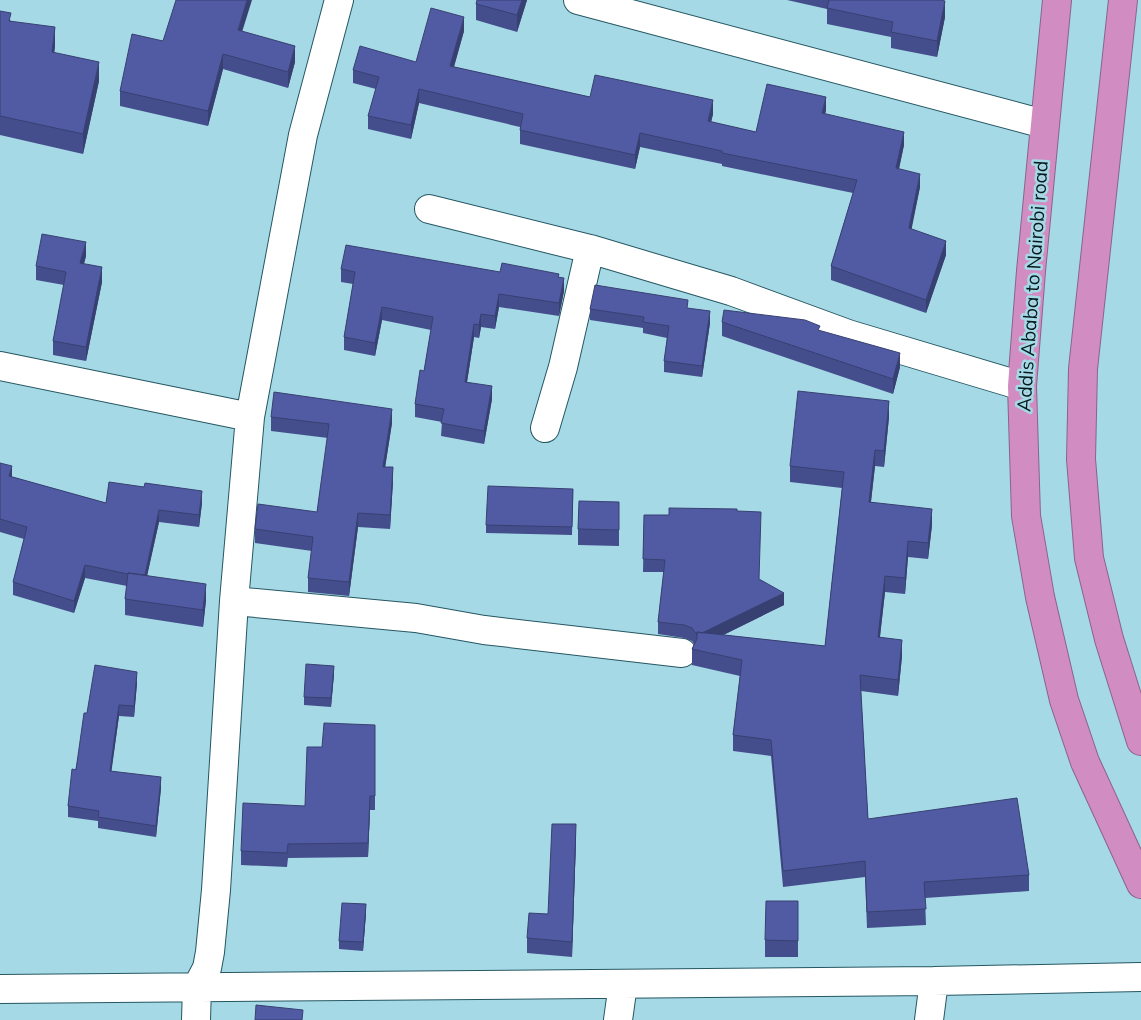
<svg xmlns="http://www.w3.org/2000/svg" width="1141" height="1020" font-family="Mulish,sans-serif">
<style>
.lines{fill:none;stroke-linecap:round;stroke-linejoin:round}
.minor-casing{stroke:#255762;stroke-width:30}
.highway-casing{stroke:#896488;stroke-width:30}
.minor{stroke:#fff;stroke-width:28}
.highway{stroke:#d18dc2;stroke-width:28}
.wall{fill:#454e8c}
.shaded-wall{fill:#384072}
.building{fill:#505ba3;stroke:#384072}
.labels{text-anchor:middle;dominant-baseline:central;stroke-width:5;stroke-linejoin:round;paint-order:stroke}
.street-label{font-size:19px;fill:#04191d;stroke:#a6d9e6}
</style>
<rect width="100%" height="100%" fill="#a6d9e6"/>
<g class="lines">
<g class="minor-casing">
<path id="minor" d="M578 0 1044 124
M429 209 590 249 731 291 848 334 1022 386
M0 366 250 417
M545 428 563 367 590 249
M234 601 416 618 484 630 682 653
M0 989 934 981 1141 977
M196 1020 197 987 207 968 210 952 216 890 234 601 250 417 303 135 339 0
M618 1020 623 984
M929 1020 934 981"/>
</g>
<g class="highway-casing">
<path id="highway" d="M1057 0 1031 271 1022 386 1026 516 1040 597 1064 700 1085 762 1141 884
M1123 0 1083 369 1081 459 1089 558 1109 639 1141 741"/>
</g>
<use href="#minor" class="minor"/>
<use href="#highway" class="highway"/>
</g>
<path class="wall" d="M477 0H527L517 32 476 20V4Z
M787 0H941L945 17 937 57 891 48V37L827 24V9Z
M0 11 11 21 55 46 54 53 99 81 83 154 0 135Z
M242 31 295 62 288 88 223 69 208 126 120 106V91L163 41Z
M464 31 454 67 590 97 713 114 711 122 756 132 826 110 825 114 904 145 899 169 920 187 911 229 946 255 926 313 831 280V266L853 193 722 166V164L640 147 635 169 520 144V127L419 103 411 139 368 129V116L376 89 353 83V70L416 62Z
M86 256 84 264 102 282 86 361 53 355V341L64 285 36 280V266Z
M341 269 500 272 559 277 564 291 559 316 499 307 495 329 481 327 479 338 474 337 467 382 492 399 484 444 441 436 442 422 415 417V404L424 371 431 330 382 320 375 356 344 350V337L353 284 341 282Z
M590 309H688L710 323 702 377 664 372V361L667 338 643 333V328L590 320Z
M722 322 820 331 900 367 893 394 722 336Z
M271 417 392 423 385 467 393 481 390 529 358 527 349 596 308 592V578L312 551 255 543V529L317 512 328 438 271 431Z
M889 417 884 467 875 466 871 502 932 525 928 559 908 557 905 594 885 592 880 637 902 656 898 696 861 691 868 819 1029 875V891L925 898 926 925 867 928 865 877 783 887 771 756 733 751V735L740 676 692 665V649L694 644 692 641 684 638 658 634V622L664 572H643L644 515H669L737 511 759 580 784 605 723 635 825 646 842 488 790 482V466Z
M0 463 12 477 106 503H202L199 527 159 522 147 575 206 600 203 627 125 615V599L127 586 85 578 74 613 13 595V582L24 539 0 532Z
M573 489 572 535 486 533V525Z
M619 519V546L578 545V529Z
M334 674 331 707 304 705V697Z
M137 683 134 717 119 716 111 772 161 788 156 837 98 828V821L68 817V806L87 713Z
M375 725V810H370L368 857 288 858 287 867 241 865V851L305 806 322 747Z
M576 839 572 957 527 953V938L548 914Z
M798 901V957H765V940Z
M366 913 363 951 339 949V941Z"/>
<path class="shaded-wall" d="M247 0H252L238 45V30Z
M522 0H527L517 32V15Z
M945 1V17L937 57V41Z
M464 17V31L450 80V66Z
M55 27V46L52 71V52Z
M295 46V62L288 88V72Z
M223 54V69L208 126V111Z
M99 62V81L83 154V134Z
M419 89V103L411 139V125Z
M826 97V110L822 127V113Z
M713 100V114L708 135V121Z
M904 132V145L896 182V168Z
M640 133V147L635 169V155Z
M920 174V187L909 242V228Z
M946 241V255L926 313V300Z
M86 242V256L80 277V263Z
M102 267V282L86 361V347Z
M564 278V291L559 316V303Z
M499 294V307L495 329V316Z
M382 307V320L375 356V343Z
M710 311V323L702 377V366Z
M481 314V327L479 338V325Z
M474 324V337L465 395V382Z
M900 353V367L893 394V379Z
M492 386V399L484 444V431Z
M889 401V417L884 467V451Z
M392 409V423L383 481V467Z
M875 450V466L869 518V502Z
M12 466V479L9 476Z
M393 467V481L390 529V515Z
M202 491V503L199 527V515Z
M932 509V525L928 559V543Z
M159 510V522L144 590V577Z
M358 513V527L349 596V582Z
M908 541V557L905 594V578Z
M85 565V578L74 613V601Z
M885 576V592L878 653V637Z
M206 584V600L203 627V610Z
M784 593V605L697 648V635Z
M902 640V656L898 696V680Z
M334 666V674L331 707V698Z
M137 672V683L134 717V706Z
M119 705V716L110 782V771Z
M161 777V788L156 837V826Z
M370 796V810L368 857V843Z
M576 824V839L572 957V942Z
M366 904V913L363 951V942Z"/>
<path class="building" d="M176 0H247L238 30 295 46 288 72 223 54 208 111 120 91 132 34 163 41Z
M477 0H522L517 15 476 4Z
M829 0H941L945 1 937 41 891 32 893 22 827 8Z
M431 8 464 17 450 66 590 97 595 75 624 81 713 100 708 121 756 132 767 84 826 97 822 113 904 132 896 168 920 174 909 228 946 241 926 300 831 266 857 180 722 153V151L640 133 635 155 520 130 523 114 419 89 411 125 368 116 379 77 353 70 360 46 416 62Z
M0 11 11 13 9 21 55 27 52 52 99 62 83 134 0 116Z
M42 234 86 242 80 263 102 267 86 347 53 341 66 272 36 266Z
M346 245 500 272 502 263 559 274 558 277 564 278 559 303 499 294 495 316 481 314 479 325 474 324 465 382 492 386 484 431 441 423 444 409 415 404 420 370 424 371 433 317 382 307 375 343 344 337 355 272 341 269Z
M595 285 688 300 687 308 710 311 702 366 664 361 669 326 643 322 644 317 590 309Z
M724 310 805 320 820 326 818 330 900 353 893 379 722 322Z
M798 391 889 401 884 451 875 450 869 502 932 509 928 543 908 541 905 578 885 576 878 637 902 640 898 680 860 675 868 819 1017 798 1029 875 924 882 926 909 867 912 865 861 783 871 771 740 733 735 742 660 692 649 697 639V632L825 646 844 472 790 466Z
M274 392 392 409 383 467H393L390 515 358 513 349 582 308 578 313 537 255 529 258 504 317 512 329 424 271 417Z
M0 463 12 466 9 476 106 503 109 482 144 487 145 483 202 491 199 515 159 510 145 575 128 573V574L85 565 74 601 13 582 27 527 0 519Z
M488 486 573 489 572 527 486 525Z
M579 501 619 502V530L578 529Z
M669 508 737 509V511L761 512 759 579 784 593 702 633 697 632V635L692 628 684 625 658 622 665 560 643 559 644 515H669Z
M128 573 206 584 203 610 125 599Z
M306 664 334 666 331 698 304 697Z
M95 665 137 672 134 706 119 705 110 771 161 777 156 826 98 817 99 811 68 806 72 769 76 770 84 713H87Z
M324 723 375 725V796H370L368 843 288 844 287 853 241 851 243 803 305 806 307 747H322Z
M552 824H576L572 942 527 938 529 913 548 914Z
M766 901H798V941L765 940Z
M342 903 366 904 363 942 339 941Z
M256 1005 303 1010 302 1020H255Z"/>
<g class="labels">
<g class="street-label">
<text transform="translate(1032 286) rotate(-86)">Addis Ababa to Nairobi road</text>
</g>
</g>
</svg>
